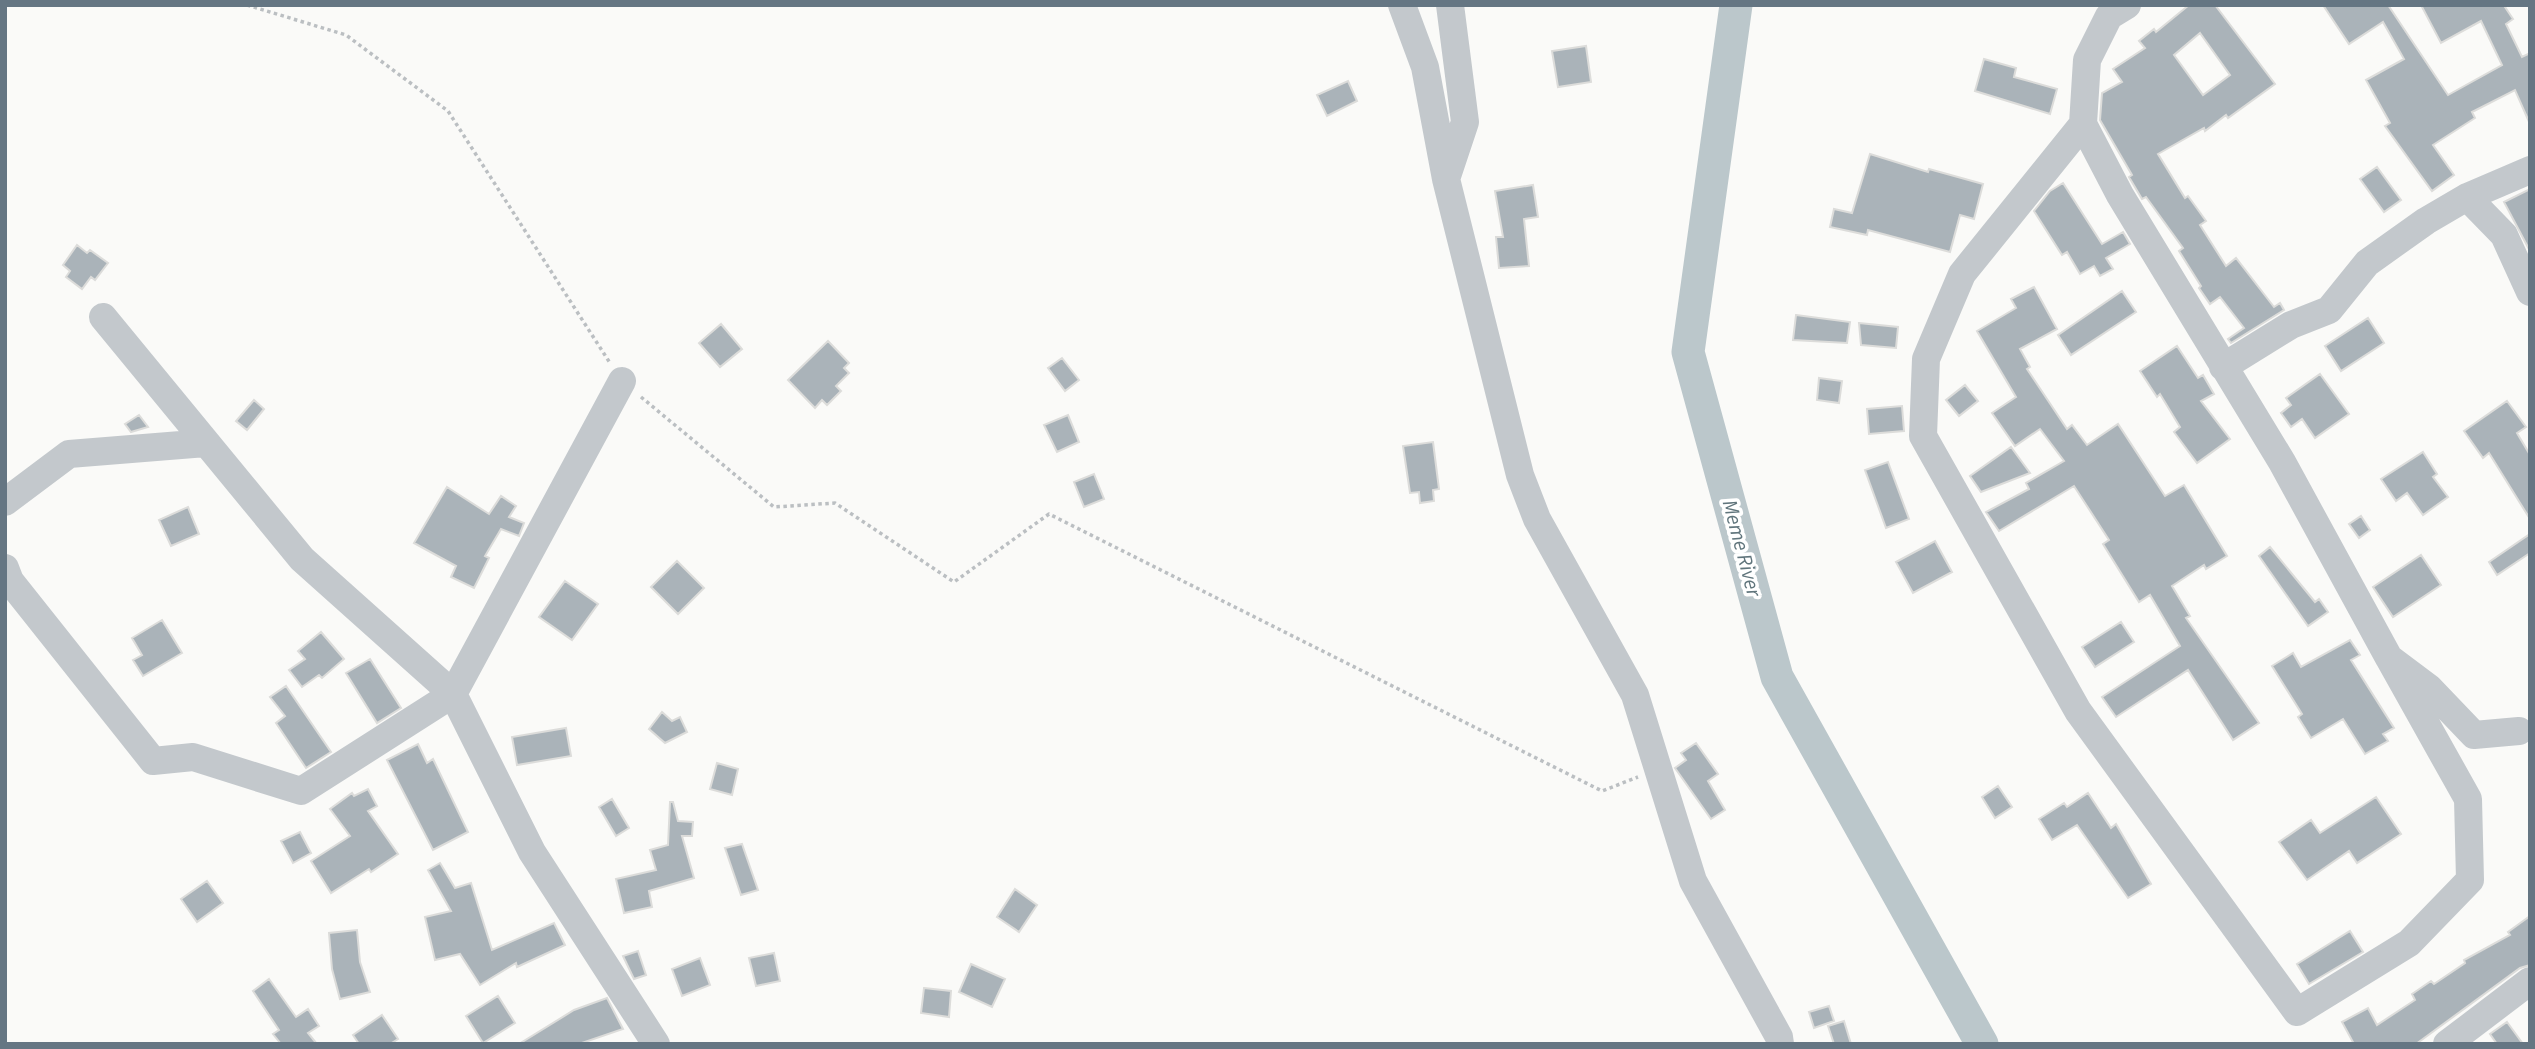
<svg xmlns="http://www.w3.org/2000/svg" width="2535" height="1049" font-family="'Source Sans 3',sans-serif">
<style>
.lines{fill:none;stroke-linecap:round;stroke-linejoin:round}
.river{stroke:#bbc7cb;stroke-width:33}
.building{fill:#aab3b9;stroke:#dcdcda;stroke-width:2;fill-rule:evenodd}
.path{stroke:#bbbfc2;stroke-width:3.5;stroke-dasharray:3.5 3.5;stroke-linecap:butt}
.minor{stroke:#c3c8cc;stroke-width:28}
.labels{text-anchor:middle;dominant-baseline:central;stroke-width:7;stroke-linejoin:round;paint-order:stroke}
.water-label{font-size:21px;font-style:italic;fill:#60757c;stroke:#fff}
</style>
<rect width="100%" height="100%" fill="#fafaf8"/>
<g class="lines">
<path class="river" d="M1736 5 1688 352 1777 677 1982 1044"/>
</g>
<path class="building" d="M2189 5H2215L2275 84 2228 118 2226 115 2205 131 2204 128 2158 154 2185 198 2188 196 2206 221 2200 225 2226 266 2236 258 2274 307 2280 303 2284 310 2231 343 2228 339 2244 328 2220 297 2210 304 2199 288 2201 286 2179 251 2183 248 2146 197 2142 199 2129 177 2132 175 2100 120 2102 93 2122 82 2113 69 2145 48 2139 41 2154 29 2156 32ZM2200 33 2230 75 2203 95 2174 55Z
M2323 5H2388L2448 95 2502 65 2481 21 2441 43 2421 5H2508L2505 7 2513 19 2506 24 2522 57 2530 53V124L2515 90 2472 112 2475 118 2433 145 2454 175 2432 191 2385 126 2390 123 2366 80 2404 59 2383 22 2349 44Z
M1586 46 1591 82 1558 87 1552 51Z
M1984 59 2016 68 2014 77 2057 89 2050 114 1975 91Z
M1348 81 1357 101 1327 116 1317 95Z
M1870 154 1928 172 1929 169 1983 184 1974 219 1960 215 1950 252 1868 230 1867 235 1830 227 1834 209 1852 213Z
M2377 167 2401 200 2384 212 2360 179Z
M2063 183 2102 244 2123 232 2130 244 2106 258 2113 269 2100 276 2094 266 2080 274 2067 252 2062 255 2034 211 2050 191Z
M1533 185 1538 217 1524 219 1529 266 1499 268 1496 237H1503L1495 191Z
M2530 189V251L2504 202Z
M77 245 87 253 90 250 108 263 95 280 91 277 82 289 66 277 70 271 63 265Z
M2034 287 2057 329 2020 349 2030 367 2027 369 2067 429 2072 425 2087 445 2118 424 2165 496 2184 485 2227 556 2206 569 2204 565 2172 586 2190 616 2186 618 2259 723 2233 740 2188 670 2116 717 2102 697 2180 646 2150 595 2139 602 2103 544 2109 540 2074 486 1999 531 1986 512 2029 489 2026 483 2064 461 2040 429 2015 446 1992 413 2016 397 1977 331 2016 308 2011 299Z
M2122 291 2136 312 2071 355 2058 335Z
M1796 315 1850 322 1847 343 1793 340Z
M2368 318 2384 343 2341 371 2325 346Z
M1859 323 1898 327 1896 348 1861 345Z
M721 324 742 349 720 367 699 343Z
M828 341 849 363 844 368 849 373 836 386 841 391 827 405 822 400 815 408 788 380Z
M2177 346 2198 378 2203 375 2214 394 2201 401 2230 439 2197 463 2174 432 2180 427 2160 394 2157 397 2140 371Z
M1062 358 1079 380 1065 391 1048 368Z
M2320 374 2349 414 2315 438 2302 419 2291 427 2281 413 2291 405 2286 398Z
M1819 378 1842 381 1839 403 1817 400Z
M1965 385 1978 401 1959 416 1946 400Z
M254 400 264 409 247 430 236 421Z
M2507 401 2526 427 2517 433 2530 455V519L2489 453 2483 458 2464 431Z
M1902 406 1904 431 1869 434 1867 409Z
M139 415 148 427 131 432 125 424Z
M1068 415 1079 442 1057 452 1044 425Z
M1433 442 1439 489 1433 490 1434 501 1420 503 1419 492 1410 493 1403 446Z
M2011 447 2030 473 1981 492 1970 476Z
M2423 452 2437 474 2433 477 2448 497 2423 515 2407 493 2396 501 2381 479Z
M1888 462 1909 519 1886 528 1865 470Z
M1094 474 1104 499 1084 507 1074 482Z
M447 487 489 514 501 496 516 506 509 517 524 523 519 536 501 529 485 556 489 558 474 588 451 577 456 566 414 543Z
M188 507 199 534 171 546 159 520Z
M2361 516 2370 530 2359 538 2349 524Z
M2530 534V553L2497 575 2489 562Z
M1935 541 1952 572 1913 593 1896 562Z
M2270 547 2315 602 2319 599 2328 612 2308 626 2259 556Z
M2421 555 2441 585 2393 617 2373 587Z
M677 561 704 588 678 614 651 587Z
M565 581 598 604 572 640 539 617Z
M162 620 182 653 143 676 133 660 142 655 132 638Z
M2121 622 2134 642 2095 667 2082 647Z
M321 632 344 659 322 678 319 675 302 687 289 670 305 659 298 651Z
M2350 640 2360 655 2351 660 2394 728 2383 734 2388 741 2365 754 2343 719 2311 738 2298 717 2302 714 2272 666 2293 653 2301 667Z
M370 659 401 708 377 723 346 673Z
M286 686 331 752 306 768 276 723 285 716 270 697Z
M662 712 672 721 680 717 687 732 665 743 649 729Z
M566 728 571 756 517 765 512 737Z
M1696 743 1718 774 1708 781 1725 810 1711 819 1675 768 1686 760 1681 753Z
M418 744 427 763 433 759 468 832 433 850 387 760Z
M717 763 738 769 732 795 710 789Z
M1998 786 2012 807 1995 818 1982 797Z
M368 789 377 806 368 811 398 854 371 872 369 869 331 893 311 861 350 836 330 809 352 793 354 796Z
M2088 793 2111 828 2116 824 2151 884 2128 898 2077 825 2052 840 2039 819 2064 803 2067 807Z
M2376 797 2401 834 2357 863 2349 851 2307 880 2279 842 2311 820 2320 833Z
M612 799 629 828 616 836 599 807Z
M670 802H673L678 821 693 822 692 836H682L694 878 649 891 652 907 624 913 616 879 656 870 650 850 668 845Z
M300 832 311 853 293 863 281 841Z
M742 844 758 890 741 895 725 848Z
M440 863 455 888 471 883 492 950 554 923 565 945 517 967 516 963 480 985 460 954 435 960 425 917 451 911 428 870Z
M207 881 223 903 197 922 181 899Z
M1015 889 1037 905 1019 932 997 917Z
M2530 916V965L2520 968 2416 1044H2354L2342 1022 2368 1008 2377 1025 2415 1000 2412 994 2431 981 2434 984 2465 963 2464 960 2510 935 2508 932Z
M357 930 360 962 370 992 340 999 332 969 329 933Z
M2350 931 2363 952 2309 984 2297 964Z
M638 951 646 975 634 979 623 956Z
M774 953 780 981 756 986 749 958Z
M700 958 710 985 682 996 672 969Z
M971 964 1005 979 992 1007 959 992Z
M269 979 296 1017 308 1009 319 1026 308 1033 317 1044H281L273 1034 279 1030 253 991Z
M924 988 951 991 949 1017 921 1013Z
M498 996 515 1023 483 1043 466 1016Z
M607 998 623 1029 579 1044H519L574 1010Z
M1829 1006 1834 1021 1814 1028 1809 1012Z
M382 1015 398 1039 390 1044H359L353 1035Z
M1844 1021 1851 1044H1834L1828 1026Z
M2507 1022 2523 1044H2497L2490 1034Z"/>
<g class="lines">
<path class="path" d="M247 5 346 35 448 111 610 363
M641 397 774 507 835 503 954 582 1049 514 1602 791 1638 777"/>
<path class="minor" d="M1402 5 1425 67 1446 179 1520 475 1537 519 1635 695 1693 881 1779 1037 1780 1044
M2127 5 2109 16 2087 60 2083 124 2120 195 2282 462 2389 658 2429 688 2474 735 2519 731
M2083 124 1962 274 1926 359 1923 436 2078 711 2297 1012 2409 943 2470 880 2468 799 2389 658
M1447 176 1465 122 1450 5
M2467 197 2504 235 2530 292
M103 317 302 559 453 694 622 381
M2223 367 2291 325 2329 310 2367 263 2426 221 2467 197 2530 170
M5 502 69 454 206 443
M5 568 10 581 153 761 193 757 301 791 453 694 532 852 656 1044
M2447 1044 2530 981"/>
</g>
<g class="labels">
<g class="water-label">
<text transform="translate(1742 548) rotate(75)">Meme River</text>
</g>
</g>
<rect width="2535" height="1049" fill="none" stroke="#657683" stroke-width="14"/>
</svg>
